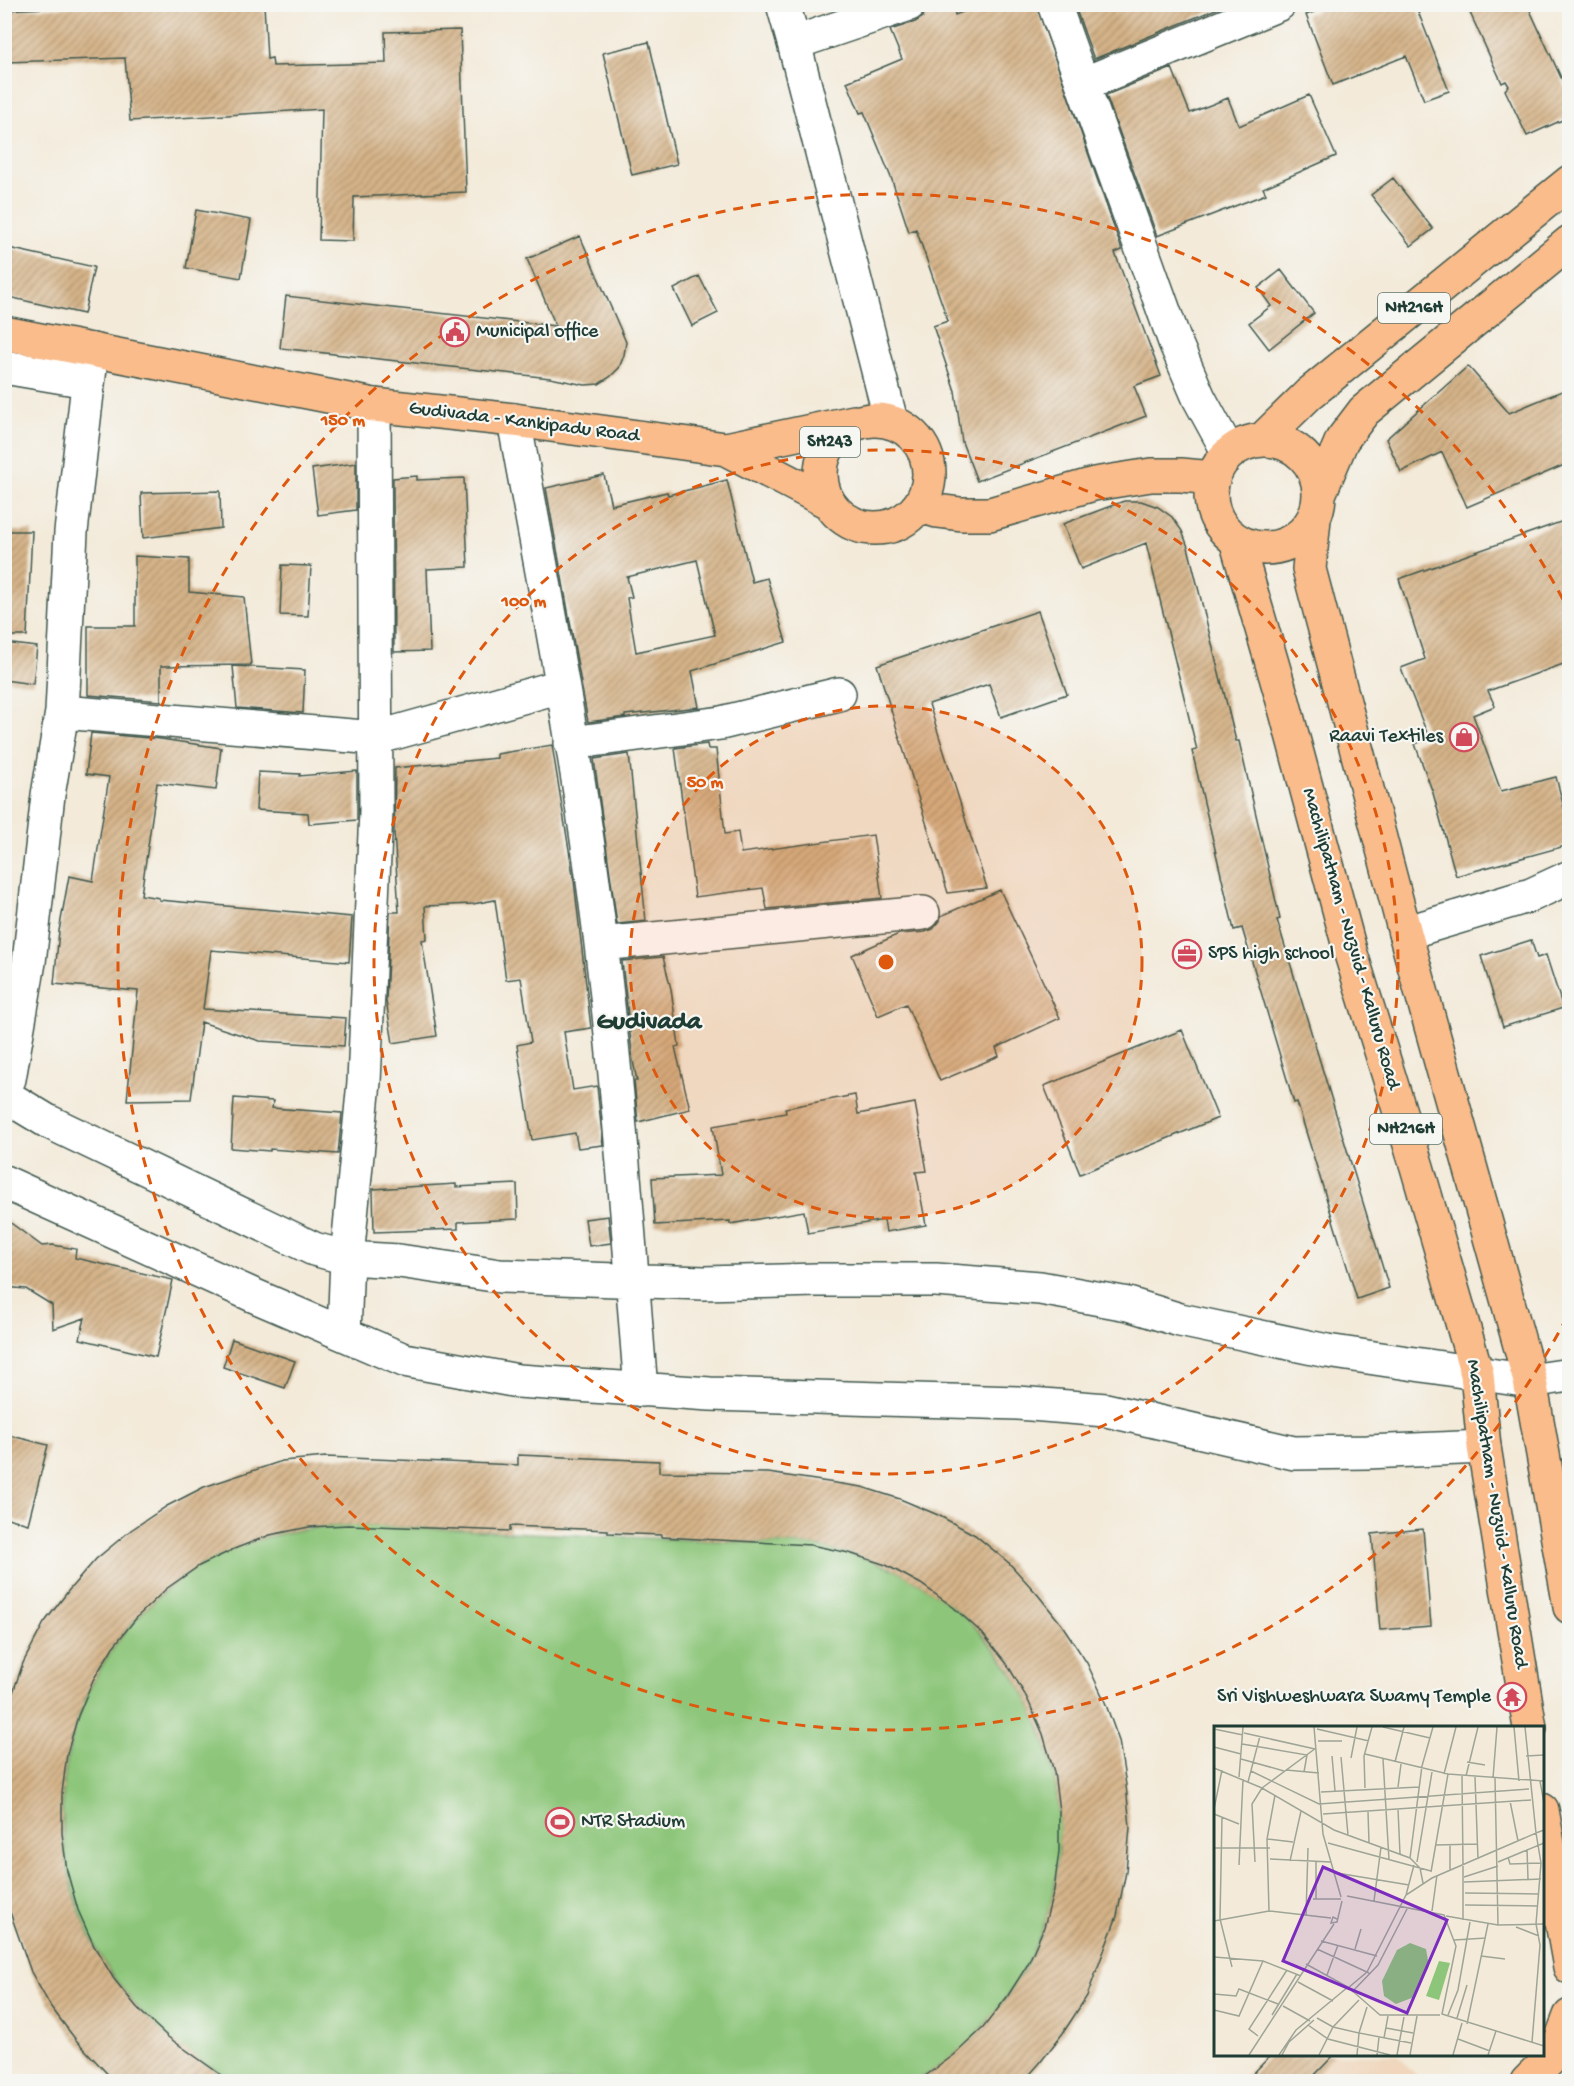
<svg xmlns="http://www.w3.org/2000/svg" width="1574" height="2086" font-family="'Gochi Hand',sans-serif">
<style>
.built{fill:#efd6bc}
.green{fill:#8dc67a;stroke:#568257;stroke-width:1.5}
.building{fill:url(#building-hatch);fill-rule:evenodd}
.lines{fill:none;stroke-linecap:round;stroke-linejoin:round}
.minor-casing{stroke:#3f574d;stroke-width:36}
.major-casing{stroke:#3f574d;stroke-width:36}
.highway-casing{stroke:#3f574d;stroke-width:36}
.minor{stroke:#fff;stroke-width:33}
.major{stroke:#fabc8b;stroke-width:33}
.highway{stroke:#fabc8b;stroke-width:33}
.ring{fill:none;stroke:#de580e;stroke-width:3;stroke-dasharray:10 8}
.labels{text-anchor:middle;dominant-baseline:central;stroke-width:4.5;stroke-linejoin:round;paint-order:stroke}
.shield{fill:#f6f6f2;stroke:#60746d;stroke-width:1.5}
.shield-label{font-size:18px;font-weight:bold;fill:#1f3d34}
.poi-label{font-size:20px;fill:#1f3d34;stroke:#f6f6f2;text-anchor:start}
.street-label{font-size:20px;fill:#1f3d34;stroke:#f6f6f2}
.district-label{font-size:26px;font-weight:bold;fill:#1f3d34;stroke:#f6f6f2}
.inset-road{fill:none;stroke:#9ea597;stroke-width:1.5}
.view{fill:#7b2cbf;fill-opacity:0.15;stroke:#7b2cbf;stroke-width:3}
.inset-edge{fill:none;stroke:#1f3d34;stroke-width:3}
.centre{fill:#de580e;stroke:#f6f6f2;stroke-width:3}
.ring-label{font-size:18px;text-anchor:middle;font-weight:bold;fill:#de580e;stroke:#f6f6f2;stroke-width:4.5;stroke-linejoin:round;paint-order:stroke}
</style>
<defs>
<pattern id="building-hatch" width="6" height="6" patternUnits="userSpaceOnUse" patternTransform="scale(1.5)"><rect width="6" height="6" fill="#d5b388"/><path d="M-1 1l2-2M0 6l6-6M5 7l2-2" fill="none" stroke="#ac9370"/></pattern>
</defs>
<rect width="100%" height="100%" fill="#f6f6f2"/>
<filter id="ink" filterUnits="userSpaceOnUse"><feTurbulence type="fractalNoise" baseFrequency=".0167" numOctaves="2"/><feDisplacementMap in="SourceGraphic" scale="12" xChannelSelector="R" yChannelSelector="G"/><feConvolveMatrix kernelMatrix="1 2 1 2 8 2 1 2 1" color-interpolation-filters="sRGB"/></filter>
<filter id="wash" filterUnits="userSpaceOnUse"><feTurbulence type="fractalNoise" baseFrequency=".008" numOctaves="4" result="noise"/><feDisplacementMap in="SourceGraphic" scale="24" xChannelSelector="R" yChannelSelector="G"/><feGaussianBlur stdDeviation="1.35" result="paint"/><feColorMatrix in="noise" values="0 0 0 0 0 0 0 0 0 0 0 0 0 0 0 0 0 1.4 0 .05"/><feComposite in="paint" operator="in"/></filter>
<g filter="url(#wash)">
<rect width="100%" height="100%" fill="#f3ead9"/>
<path class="built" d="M1263 2054 1398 2055 1421 2081 1238 2082Z"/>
<path class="green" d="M348 1525 811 1545C850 1553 887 1563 921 1584 1056 1668 1101 1846 1017 1981 992 2022 957 2060 914 2081L244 2082C187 2061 137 2016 105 1964 23 1828 63 1652 198 1567 244 1538 295 1528 348 1525Z"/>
<g id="blocks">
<path class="building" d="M134 4H264L267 59 272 58 273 66 386 63 385 32 460 30 466 192 354 197 353 241 319 240 322 109 130 121 125 58 6 62 4 10Z
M927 4H953L955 15 983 4H1036L1122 250 1115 253 1161 376 1134 386 1146 416 977 481 962 442 955 391 933 326 948 321 916 229 909 232 892 180 864 112 860 113 847 82 902 59 890 30 915 22 923 17Z
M1074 4H1228L1094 59Z
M1334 4H1415L1449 91 1424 100 1406 56 1333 85 1306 15Z
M1466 4H1527L1569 95V117L1527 136 1505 90 1509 86 1506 81 1502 83Z
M649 42 677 164 632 175 603 53Z
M1172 68 1190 113 1228 98 1239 126 1309 95 1336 156 1263 188 1266 194 1157 236 1106 95Z
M1393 178 1433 229 1411 246 1371 195Z
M196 210 251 220 241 278 186 268Z
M580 236 626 342 624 355 619 368 610 377 599 384 585 385 550 378 280 348 286 296 556 326 527 259Z
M4 247 94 267 84 314 4 296Z
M1281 270 1314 313 1269 349 1249 323 1271 306 1258 288Z
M699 276 718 313 692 326 674 289Z
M1468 366 1509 413 1569 388V463L1467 507 1442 452 1401 472 1386 439Z
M356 463V510L318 515 312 469Z
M604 475 611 505 667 492 668 495 727 480 752 582 767 578 786 642 692 671 699 707 625 715V717L588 722 546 488ZM697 560 715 635 636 652 627 598 632 597 627 577Z
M417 476V480L464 478 468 567 427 569 430 651 394 652 393 478Z
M220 491 221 528 143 538 141 493Z
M1124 501H1141L1158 507 1172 517 1182 531 1188 547 1236 741H1239L1280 919 1277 920 1389 1288 1357 1299 1297 1102 1294 1103 1242 928 1234 930 1192 751 1197 750 1146 543 1081 569 1063 524Z
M1569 519V662L1488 691 1495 706 1473 715 1501 791 1556 777 1569 827V845L1456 876 1433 793 1415 744 1429 738 1401 668 1425 659 1399 579Z
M4 531H32L27 636H4Z
M135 556 189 559V592L244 597 251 665 161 666V701L88 695V626H135Z
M282 565 311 566 308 616 280 615Z
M1038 611 1067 694 1001 717 989 684 929 704 987 888 948 893 877 665Z
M4 643 37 647 33 684 4 680Z
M233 666 305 670 303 713 237 708Z
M91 733 161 739 221 748 216 790 157 783 141 895 159 898V900L352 917 349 962 211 950 203 1009 346 1018 344 1046 260 1041 201 1022 191 1099 127 1100 138 991 54 984 59 931 69 876 93 881 109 777 86 774Z
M707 744 708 749H716L725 834 738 832 741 853 873 835 882 898 767 909 763 888 695 897 675 748Z
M552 745 574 881 591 1028 564 1032 573 1090 597 1086 603 1145 578 1148 575 1133 532 1140 517 1045 531 1042 521 978 506 980 495 900 473 904 425 906 427 939 422 940 437 1036 393 1043 386 1001 390 912H399L394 831 395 768 497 758V754Z
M629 754 646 921 617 924 594 759Z
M357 771V820L309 824 308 813 256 810 258 772 300 774 299 776Z
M1000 890 1060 1018 996 1048 999 1056 940 1081 906 1004 878 1016 852 955 899 934 925 932 933 929 940 921 941 916Z
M1531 940 1537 958 1546 955 1563 1008 1503 1027 1481 956Z
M663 957 671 989 679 1046 675 1047 690 1109 638 1122 634 1081H637L633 1061 622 961Z
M1182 1030 1218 1118 1080 1174 1044 1086Z
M855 1095 858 1114 915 1103 927 1171 916 1172 926 1225 886 1232 884 1220 808 1233 804 1211 730 1224V1221L655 1225 652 1178 721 1175 713 1126 786 1113 785 1108Z
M234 1098 273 1101 272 1108 342 1113 338 1154 270 1149V1151L231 1148Z
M456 1184V1187L517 1184 518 1219 458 1222V1229L374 1232 373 1189Z
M608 1216 611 1243 589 1246 585 1219Z
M4 1218 42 1246 53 1245 76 1249 75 1258 173 1280 156 1357 80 1339 85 1318 53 1329 52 1305 26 1289 4 1287Z
M232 1339 295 1361 285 1388 223 1367Z
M4 1434 48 1445 28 1524 4 1517Z
M518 1455 659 1461V1472L768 1473 862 1487 900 1499 938 1515 975 1535 1009 1563 1038 1595 1062 1625 1087 1663 1105 1702 1119 1741 1126 1785 1130 1827 1126 1872 1117 1916 1087 1996 1063 2033 1039 2064 1023 2082H917L954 2055 983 2028 1007 1997 1028 1964 1044 1927 1054 1890 1059 1851V1811L1054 1772 1043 1734 1027 1698 1007 1664 982 1633 953 1607 921 1584 886 1565 849 1553 811 1545 661 1537 662 1535 608 1533V1530L510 1526V1531L348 1525 309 1527 270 1535 234 1549 199 1566 166 1589 138 1616 113 1647 93 1680 78 1716 67 1754 62 1793V1833L67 1871 78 1910 94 1946 114 1979 139 2010 168 2037 231 2082H115L76 2040 51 2007 31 1972 4 1895V1725L8 1707 23 1663 44 1623 69 1590 96 1559 131 1530 167 1506 204 1487 282 1461 326 1457 518 1465Z
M1423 1529 1431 1626 1380 1630 1372 1534Z
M1271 2055H1334L1308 2082H1245Z"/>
</g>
</g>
<g filter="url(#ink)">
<use href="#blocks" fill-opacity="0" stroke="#3f574d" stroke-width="1.5"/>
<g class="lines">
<g class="minor-casing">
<path id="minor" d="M783 4 794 43 891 421
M1054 4 1175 342 1199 398 1229 453
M794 43 909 4
M1083 84 1279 4
M4 367 87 381
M514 420C546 593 580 768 601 944 619 1092 629 1241 641 1390
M62 712 376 738 561 686
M571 743 721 723 839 694
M1405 933 1531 895 1570 877
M601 944 923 913
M4 1087 9 1079 29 962 48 795 62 712 71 532 92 350
M4 1095 47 1121 314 1249 347 1258 399 1261 500 1276 704 1283 816 1280H936L1040 1288 1128 1304 1180 1320 1327 1351 1530 1381 1570 1375
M4 1182 255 1296 404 1360 518 1381 710 1394 1018 1403 1106 1410 1294 1453 1367 1452 1484 1447
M344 1334 347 1258 364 1082 376 811 374 405"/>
</g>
<g class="major-casing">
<path id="major" d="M4 333 374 405 514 420 726 449 828 502
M821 474a54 54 0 1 1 108 0a54 54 0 1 1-108 0Z
M726 449 854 422
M921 506 937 511 961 514H990L1094 484 1151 475H1181L1213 478"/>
</g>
<g class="highway-casing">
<path id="highway" d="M1263 439 1309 394 1570 182
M1211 494a54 54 0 1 1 108 0a54 54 0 1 1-108 0Z
M1320 492 1342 440 1364 411 1570 242
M1314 519 1309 569 1405 933 1530 1381 1570 1607
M1236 540 1283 701 1351 954 1417 1167 1477 1374 1484 1447 1530 1728
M1542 1810 1570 1967
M1527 2082 1556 2053 1570 2016"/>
</g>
<use href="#minor" class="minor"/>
<use href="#major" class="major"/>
<use href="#highway" class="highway"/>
</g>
</g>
<circle cx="886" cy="962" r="256" fill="#de580e" fill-opacity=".12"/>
<g class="ring">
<circle cx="886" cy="962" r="256"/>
<circle cx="886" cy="962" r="512"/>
<path d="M1567 1317A768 768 0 1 1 1567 607"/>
</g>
<defs>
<g id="civic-ring" transform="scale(1.5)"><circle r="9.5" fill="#f6f6f2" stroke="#d1495b" stroke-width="1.5"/><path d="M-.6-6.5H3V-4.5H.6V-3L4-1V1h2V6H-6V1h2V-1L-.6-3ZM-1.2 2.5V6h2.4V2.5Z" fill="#d1495b"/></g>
<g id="shop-ring" transform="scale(1.5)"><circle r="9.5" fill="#f6f6f2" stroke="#d1495b" stroke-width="1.5"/><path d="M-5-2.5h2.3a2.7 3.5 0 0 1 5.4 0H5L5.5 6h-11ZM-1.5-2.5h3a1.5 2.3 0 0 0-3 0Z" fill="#d1495b"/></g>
<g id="office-ring" transform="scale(1.5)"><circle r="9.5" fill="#f6f6f2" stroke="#d1495b" stroke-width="1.5"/><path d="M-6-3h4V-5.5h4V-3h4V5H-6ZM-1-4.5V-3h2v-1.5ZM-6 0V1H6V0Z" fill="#d1495b"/></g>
<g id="temple-ring" transform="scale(1.5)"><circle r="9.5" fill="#f6f6f2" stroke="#d1495b" stroke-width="1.5"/><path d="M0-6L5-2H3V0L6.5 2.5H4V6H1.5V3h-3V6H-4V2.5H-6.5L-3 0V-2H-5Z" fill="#d1495b"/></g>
<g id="stadium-ring" transform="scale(1.5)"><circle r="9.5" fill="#f6f6f2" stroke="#d1495b" stroke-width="1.5"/><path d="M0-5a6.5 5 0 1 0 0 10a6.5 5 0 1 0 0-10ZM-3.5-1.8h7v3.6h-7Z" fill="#d1495b"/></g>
</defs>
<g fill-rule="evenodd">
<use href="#civic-ring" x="455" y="332"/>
<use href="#shop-ring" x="1464" y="737"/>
<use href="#office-ring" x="1187" y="954"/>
<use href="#temple-ring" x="1512" y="1697"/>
<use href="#stadium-ring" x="560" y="1822"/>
</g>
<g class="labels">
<g class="shield">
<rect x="1378" y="293" width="72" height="30" rx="4.5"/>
<rect x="800" y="427" width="60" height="30" rx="4.5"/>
<rect x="1370" y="1114" width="72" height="30" rx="4.5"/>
</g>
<g class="shield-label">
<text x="1414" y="308">NH216H</text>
<text x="830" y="442">SH243</text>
<text x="1406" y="1129">NH216H</text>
</g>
<g class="poi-label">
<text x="476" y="332">Municipal office</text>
<text x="1443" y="737" text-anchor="end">Raavi Textiles</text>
<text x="1208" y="954">SPS high school</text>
<text x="1491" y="1697" text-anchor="end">Sri Vishweshwara Swamy Temple</text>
<text x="581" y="1822">NTR Stadium</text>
</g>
<g class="street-label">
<text transform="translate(524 423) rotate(7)">Gudivada - Kankipadu Road</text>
<text transform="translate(1350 939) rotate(74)">Machilipatnam - Nuzvid - Kalluru Road</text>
<text transform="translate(1496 1514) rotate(81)">Machilipatnam - Nuzvid - Kalluru Road</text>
</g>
<g class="district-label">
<text x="649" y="1023">Gudivada</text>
</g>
</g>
<g transform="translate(1214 1726)">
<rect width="330" height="330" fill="#f3ead9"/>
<path d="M196 217 212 223 215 240 200 271 182 278 170 270 168 255 183 224Z" fill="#8dc67a"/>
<path d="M225 235 236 237 225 274 212 270Z" fill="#8dc67a"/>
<path class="inset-road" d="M100 1 109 108 127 171M169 1 216 12M300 1 305 55M311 1 322 107 330 104M0 3 29 9M103 3 155 15M30 7 101 23M104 15H128M28 18 93 29 90 46M0 21 27 28M151 28 234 48 330 55M118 30 121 65M312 30 330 29M127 31 134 109M137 32 143 1M27 33 70 45M169 33 175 134M181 36 190 1M253 36 271 39M0 42 48 62 120 104 196 132 206 142 209 157M72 44 105 47M37 45 105 78 315 63M230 48 242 1M248 50 249 139M252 50 264 1M25 51 29 1M261 51 264 133M279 52 283 1M281 52 284 199M326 55 330 77M34 56 46 10M184 61 187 38M151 62 150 30 158 1M107 66 205 61M296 75 304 115M0 83 8 44M184 83 186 128M154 86 155 117M0 88 25 98M109 88 317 74M8 91 6 193 18 241M53 113 79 116M114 117 217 145M222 119 264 118M236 119V145M0 122H56M313 123 314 153M294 131 296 138 327 137M196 132 208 40 219 1M56 133 117 136M76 135 87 85M41 136 38 78 48 62 102 22M203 136 218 46M284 136 330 117M25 139 29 53M249 140V194M217 146 234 48M123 147 195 159M250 151 284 140M250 156 327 153M251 167 325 168M192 169 200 139M133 170 230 189 242 220 228 288 330 320M99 173H127M102 173V136M160 175 167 121M251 179 324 180M55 185 53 113 61 69M218 185 223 149M92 189 94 122M232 190 284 199 330 198M123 193 119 191 117 197 123 196 128 175M0 195 55 185 117 192M302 201 325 210M240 214 272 212M107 215 163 230M103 223 155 247M141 223 147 203M267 230 291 233M0 231 49 235M92 238 134 261 166 289H226M113 249 124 219M84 256 119 275M134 262 153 246 192 169 218 152 322 107 327 137 322 198 326 219 318 316M138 266 164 239 193 183M0 268 22 270 25 263 64 278M69 280 96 295M153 281 145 307 197 317M0 284 25 290 49 235 87 250M58 289 83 248M234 289 244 264 256 196M103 292 119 301 145 307 143 329M243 292 253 259M253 298 274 198M94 299 114 313 176 329M172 302 199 307M44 310 35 303 73 244M170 312 174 290M244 313 276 325M35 329 120 198M65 329 82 304 134 261M68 329 75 316 100 294M105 329 119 301 145 274M163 329 165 311M183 329 190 291M196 329 203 290M239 329 248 297M274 329 282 305"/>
<path class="view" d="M109 141 233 194 193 287 69 235Z"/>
<rect width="330" height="330" class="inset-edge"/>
</g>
<circle cx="886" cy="962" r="9" class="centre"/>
<g class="ring-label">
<text x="343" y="425">150 m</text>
<text x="524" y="606">100 m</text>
<text x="705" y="787">50 m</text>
</g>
<rect width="1574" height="2086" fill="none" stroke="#f6f6f2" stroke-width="24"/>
</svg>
